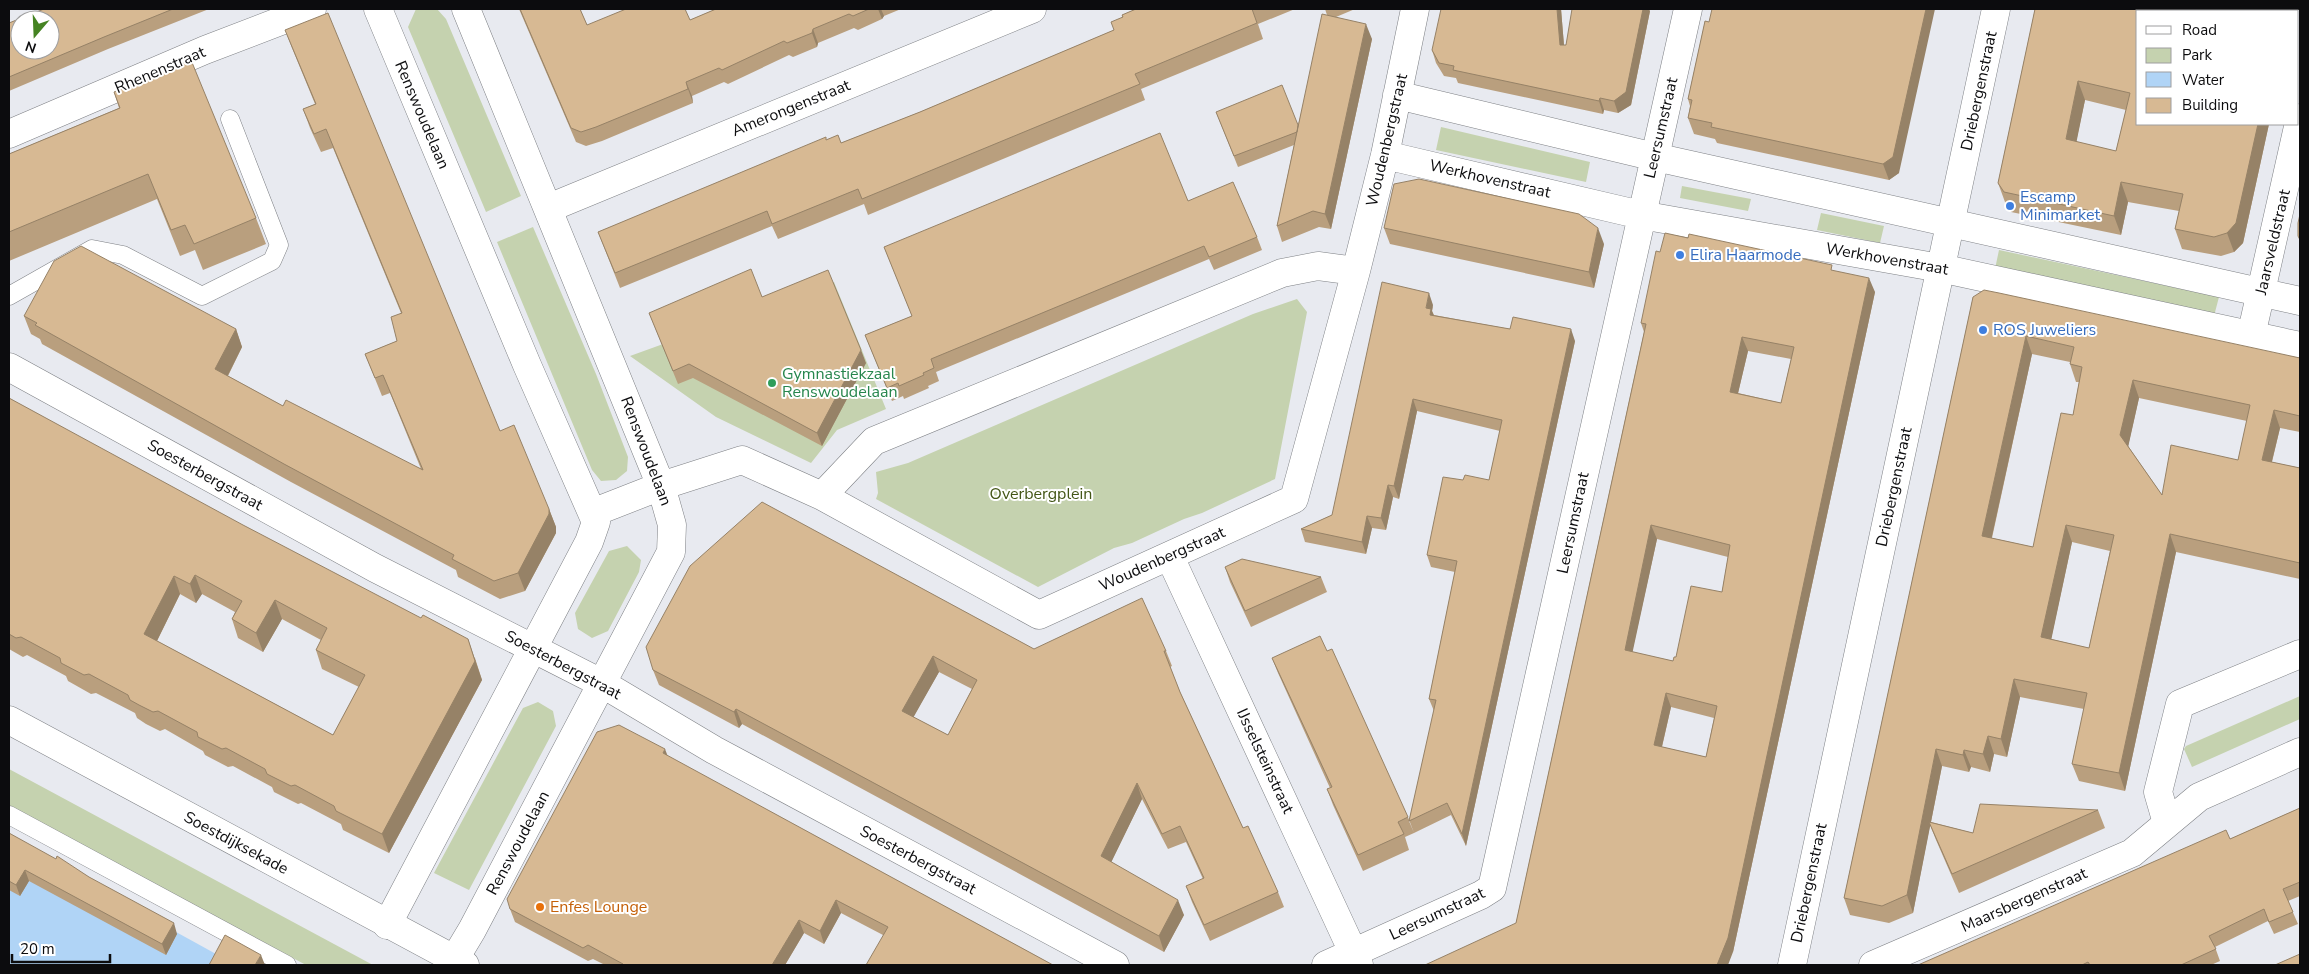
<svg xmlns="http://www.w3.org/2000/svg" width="2309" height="974" font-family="'Nunito Sans',sans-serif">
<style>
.green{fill:#c5d2af}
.water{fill:#b0d4f6}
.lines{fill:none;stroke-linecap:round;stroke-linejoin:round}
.lane-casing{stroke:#7e8085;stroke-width:19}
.street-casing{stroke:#7e8085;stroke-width:29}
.secondary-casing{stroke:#7e8085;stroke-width:29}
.lane{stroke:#fff;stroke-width:18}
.street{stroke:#fff;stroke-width:28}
.secondary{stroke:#fff;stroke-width:28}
.wall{fill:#b99f7e;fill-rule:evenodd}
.shaded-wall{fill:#968267}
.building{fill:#d7b993;stroke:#968267;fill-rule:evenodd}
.shop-dot{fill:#3f7fe0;stroke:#fff;stroke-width:2}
.leisure-dot{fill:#2e9e5b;stroke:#fff;stroke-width:2}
.food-dot{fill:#e8710a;stroke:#fff;stroke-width:2}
.labels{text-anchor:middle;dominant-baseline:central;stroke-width:4;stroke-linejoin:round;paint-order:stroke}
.street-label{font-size:16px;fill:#0c0c0e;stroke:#fff}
.shop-label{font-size:16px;fill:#366cbe;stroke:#fff;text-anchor:start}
.leisure-label{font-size:16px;fill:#27864d;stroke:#fff;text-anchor:start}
.park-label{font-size:16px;fill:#435616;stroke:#fff}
.food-label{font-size:16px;fill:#c56008;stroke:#fff;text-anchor:start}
</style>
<rect width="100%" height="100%" fill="#e8eaf0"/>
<path class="green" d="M416 9H437L446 19 521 196 486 212 408 27Z
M1441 127 1590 162 1586 182 1436 150Z
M1682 186 1751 199 1748 211 1680 198Z
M1821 213 1884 226 1880 243 1817 230Z
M533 227 596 374 628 457 627 471 616 480 601 481 592 470 497 242Z
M1999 250 2219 297 2214 316 1995 269Z
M834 282 886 409 837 430 811 463 716 417 630 356Z
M1297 299 1307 312 1275 479 1202 513 1184 519 1132 543 1114 548 1038 587 876 499 878 493 876 472 908 463 1253 314Z
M627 546 641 560 639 572 608 631 592 638 578 629 575 613 609 551Z
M2300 696V719L2192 767 2184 749 2186 746Z
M538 702 553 711 556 726 469 890 434 873 523 708Z
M9 769 373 965H306L9 806Z"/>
<path class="water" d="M9 840 236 965H9Z"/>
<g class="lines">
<g class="lane-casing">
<path id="lane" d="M9 296 92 249 123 255 202 296 272 261 279 245 230 119
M9 815 287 965"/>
</g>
<g class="street-casing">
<path id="street" d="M378 9 527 365 596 522 589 542 387 925
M1397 95 1655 157 2300 301
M9 134 205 50 312 9
M1385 155 1641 215 1940 268 2300 346
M549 208 1032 9
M2251 336 2300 118
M9 367 375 568 603 684 714 750 1115 965
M822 496 874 441 1282 273 1318 266 1356 271
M592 513 661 486 742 460 822 496 1039 615 1294 499 1356 271 1385 155 1415 9
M1170 557 1359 965
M2167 823 2158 792 2180 704 2300 654
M454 960 472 930 671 552 672 525 661 486 466 9
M1326 965 1481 895 1492 888 1688 9
M1873 965 2132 853 2199 797 2300 752"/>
</g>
<g class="secondary-casing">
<path id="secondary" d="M9 720 465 965
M1792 965 1996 9"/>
</g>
<use href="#lane" class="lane"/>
<use href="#street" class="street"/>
<use href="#secondary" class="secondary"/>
</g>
<path class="wall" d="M44 9H209L108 49 9 91V23Z
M519 9H580L587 25 690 20 716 9H901L884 16 882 19 858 30 854 28 818 43 817 47 793 57 789 55 728 84 724 82 692 96 693 103 602 141 586 146 576 142Z
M1136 9H1295L1258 24 1263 39 1141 89 1145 100 868 215 864 204 778 239 772 226 620 288 598 232 826 140 841 143 920 112 1114 30 1122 17V15Z
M1325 9H1355L1336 17 1372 39 1331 229 1319 227 1282 242 1277 226 1294 145 1238 167 1216 112 1298 125 1327 15Z
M1466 9H1561L1564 45H1566L1650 11 1631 105 1618 113 1604 110 1603 114 1458 83 1456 78 1444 76 1436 63 1432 50Z
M2035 9H2286L2138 124H2269L2243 243 2234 252 2221 256 2182 249 2175 229 2179 211 2128 202 2121 235 2011 212 2005 202 1998 183ZM2085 100 2126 110 2116 151 2076 142Z
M1705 21 1899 173 1889 180 1717 143 1715 139 1694 134 1688 118 1690 106 1688 99Z
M285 30 500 431 549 509 556 527V533L525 591 500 599 458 577 456 570 291 482 42 344 40 339 31 334 24 316 236 329 242 347 228 376 283 406 421 469 390 393 382 396 365 354 397 341 401 313 333 148 321 152 310 128 303 109 315 104 292 48Z
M114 92 256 218 266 244 203 270 195 250 180 256 157 199 9 261V154L119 108Z
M1188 201 1257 237 1262 250 1214 270 1209 259 936 372 939 381 928 386 929 388 904 399 903 396 892 401 865 335 912 316 884 247Z
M1384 228 1604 244 1594 288 1390 244Z
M1660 252 1834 271 1875 292 1733 952 1516 923 1644 332 1641 323ZM1748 351 1791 359 1781 403 1738 393ZM1657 539 1728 557 1722 592 1673 661 1632 652ZM1671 707 1714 718 1706 757 1662 747Z
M762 297 866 363 822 446 693 378 678 384 649 313Z
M1973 297 2300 358V432L2280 428 2272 462 2300 468V579L2176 552 2125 791 2079 781 2072 764 2084 709 2020 697 2007 757 1994 754 1990 772 1971 767 1969 772 1942 766 1931 822 1973 833 2098 810 2105 828 1959 893 1936 840 1930 825 1913 913 1889 923 1850 915 1844 898ZM2032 354 2070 362V364L2076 382H2079L2073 415 2033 547 1992 538ZM2139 398 2247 421 2238 460 2162 495 2128 446ZM2072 542 2110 551 2089 648 2051 639Z
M1433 305 1432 311 1434 315 1575 341 1466 846 1451 815 1414 833 1409 821 1434 711 1429 699 1455 572 1431 567 1427 555 1463 480H1489L1500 431 1417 411 1399 499 1393 497 1386 530 1372 528 1366 554 1305 542 1301 529 1332 515Z
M9 398 475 658 482 680 389 853 343 830 341 824 301 803 298 804 274 792 272 787 233 766 228 767 205 755 203 751 165 729 160 731 146 724 137 718 135 713 96 693 91 694 68 681 66 676 27 655 23 657 9 649ZM180 594 196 603 202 594 235 612 232 619 238 638 263 652 282 619 321 640 316 650 322 669 359 687 333 735 157 641Z
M1225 567 1321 577 1327 592 1251 627 1230 582Z
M1034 649 1166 651 1172 666 1170 667 1180 692 1243 828 1278 892 1284 907 1210 941 1192 902 1186 886 1203 879 1186 842 1168 849 1142 799 1111 862 1184 915 1164 952 742 724 739 728 659 685 653 670ZM939 672 972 689 948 735 913 717Z
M1272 658 1408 817 1414 833 1405 837 1409 850 1363 871 1333 805 1327 789 1330 788 1278 673Z
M667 756 1053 965 883 935 841 913 824 944 804 933 785 965H605L593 959 588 961 515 922 510 909Z
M2300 808V896L2288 901 2298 924 2274 934 2268 921 2215 947 2220 961 2211 965H1918L2230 839Z
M9 833 177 934 166 955 29 881 20 896 9 890Z"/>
<path class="shaded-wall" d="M878 9H881L884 16 882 19Z
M1557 9H1561L1565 58 1560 45Z
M1643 9H1649L1650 11 1631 105 1618 113 1614 101Z
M1926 9H1935L1899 173 1889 180 1883 164Z
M2275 9H2286V11H2274Z
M1366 24 1372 39 1331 229 1325 214Z
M813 29 818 43 817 47 812 33Z
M2078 81 2085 100 2073 159 2066 139Z
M686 82 692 96 693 103 688 89Z
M1600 98 1604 110 1603 114 1599 101Z
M2258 124H2269L2243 243 2234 252 2227 233Z
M2121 182 2128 202 2121 235 2114 216Z
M1598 228 1604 244 1594 288 1589 272Z
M1869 278 1875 292 1733 952 1728 965H1717Z
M1429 293 1433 305 1432 311 1436 321 1434 327 1426 308Z
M236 329 242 347 222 387 215 369Z
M1571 329 1575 341 1466 846 1462 834Z
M2026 336 2032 354 1988 554 1982 536Z
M1742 337 1748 351 1735 406 1730 392Z
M861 350 866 363 822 446 817 433Z
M2133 380 2139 398 2127 452 2120 435Z
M1413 399 1417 411 1399 499 1394 486Z
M2274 410 2280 428 2268 477 2262 460Z
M1388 485 1393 497 1386 530 1381 518Z
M549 509 556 527V533L525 591 518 573Z
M1367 516 1372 528 1366 554 1362 542Z
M1651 525 1657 539 1630 664 1625 650Z
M2066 525 2072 542 2048 655 2041 637Z
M2170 534 2176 552 2125 791 2119 773Z
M195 575 202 594 196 603 190 584Z
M174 576 180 594 151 653 144 634Z
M275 600 282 619 263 652 256 633Z
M468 639 482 680 389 853 382 834Z
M933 656 939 672 908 727 902 711Z
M2014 679 2020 697 2007 757 2001 739Z
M1666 693 1671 707 1659 759 1654 745Z
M736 709 742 724 739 728 734 712Z
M1988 736 1994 754 1990 772 1983 754Z
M665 749 670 762 663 753Z
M1936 749 1942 766 1913 913 1907 895Z
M1964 750 1971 767 1969 772 1963 755Z
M1137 783 1142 799 1107 871 1101 856Z
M25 870 29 881 20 896 16 885Z
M836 900 841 913 824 944 820 931Z
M1178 900 1184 915 1164 952 1159 936Z
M799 920 804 933 785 965H772Z
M174 923 177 934 166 955 162 944Z
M261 955 265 965H255Z"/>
<path class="building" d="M44 9H173L104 37 9 77V23ZM20 20H50V50H20Z
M520 9H580L587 25 626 9H685L690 20 716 9H869L853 16 849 14 813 29 812 33 787 43 784 41 722 70 719 68 686 82 688 89 596 127 581 132 571 128Z
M1136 9H1253H1252L1257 23 1135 74 1140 84 862 199 858 189 772 224 767 211 615 273 598 232 826 137V140L838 135 841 143 920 112 1114 30 1111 22 1123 17 1122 15Z
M1441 9H1557L1560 45H1566L1572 9H1643L1626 92 1614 101 1600 98 1599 101 1453 70 1454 66 1439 63 1432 50Z
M1712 9H1926L1893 157 1883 164 1711 127 1712 123 1688 118 1692 100 1688 99 1705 21 1709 22Z
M2035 9H2275L2274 11H2138V124H2258L2236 223 2227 233 2214 237 2175 229 2183 194 2121 182 2114 216 2004 192 1998 183ZM2078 81 2130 93 2116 151 2066 139Z
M328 13 500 431 514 425 549 509V514L518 573 494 581 452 559 454 555 284 464 35 325 37 323 24 316 54 261 81 246 236 329 215 369 283 406 286 400 423 470 383 375 375 378 365 354 397 341 391 317 402 313 326 129 314 134 303 109 316 104 285 30Z
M1322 14 1366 24 1325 214 1313 211 1277 226Z
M191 60 256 218 194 244 185 225 171 230 148 174 9 232V154L120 108 114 92Z
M1282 85 1298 125 1297 132 1234 156 1216 112Z
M1160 133 1188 201 1233 182 1257 237 1209 257 1204 246 931 359 934 368 923 373 924 375 899 386 898 383 887 388 865 335 912 316 884 247Z
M1419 179 1579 214 1598 228 1589 272 1384 228 1394 184Z
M2300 214V240L2298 236V223Z
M1665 233 1688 238 1689 234 1832 265 1831 270 1869 278 1728 938 1717 965H1425L1516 923 1646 324 1641 323 1656 251 1660 252ZM1742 337 1794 347 1781 403 1730 392ZM1651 525 1730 545 1722 592 1691 586 1676 657H1674L1673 661 1625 650ZM1666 693 1717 706 1706 757 1654 745Z
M751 269 762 297 828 270 861 350 817 433 689 364 673 371 649 313Z
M1382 282 1429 293 1426 308 1431 309 1430 315 1510 329 1513 317 1571 329 1462 834 1447 803 1409 821 1436 700 1429 699 1457 561 1427 555 1443 477 1463 480 1465 475 1489 480 1502 420 1413 399 1394 486 1388 485 1381 518 1367 516 1362 542 1301 529 1332 515Z
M1984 290 1999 293 2300 358V416L2274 410 2262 460 2300 468V563L2170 534 2119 773 2072 764 2087 693 2014 679 2001 739 1988 736 1983 754 1964 750 1963 755 1936 749 1907 895 1882 906 1844 898 1973 297ZM2026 336 2074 347 2070 364 2082 367 2073 415 2061 413 2033 547 1982 536ZM2133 380 2250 405 2238 460 2171 445 2162 495 2120 435ZM2066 525 2114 535 2089 648 2041 637Z
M9 398 243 525 421 618 423 615 468 639 475 661 382 834 336 811 334 806 295 785 291 786 267 774 265 769 226 748 222 749 198 737 197 732 158 711 153 712 139 705 130 700 128 695 89 674 84 675 61 663 60 658 21 637 16 638 9 634ZM195 575 242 601 232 619 256 633 275 600 327 628 316 650 365 675 333 735 144 634 174 576 190 584Z
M762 502 1034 649 1142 598 1166 651H1164L1180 692 1243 828 1248 826 1278 892 1204 925 1186 886 1204 878 1180 826 1162 834 1137 783 1101 856 1178 900 1159 936 736 709 734 712 653 670 646 647 690 566ZM933 656 977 680 948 735 902 711Z
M1242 559 1321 577 1245 611 1225 567Z
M1320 636 1327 651 1332 649 1408 817 1398 822 1404 834 1358 855 1327 789 1332 787 1272 658Z
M619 725 665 749 663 753 1053 965H866L888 927 836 900 820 931 799 920 772 965H623V964L588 945 583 948 510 909 507 899 597 732Z
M1980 804 2098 810 1952 874 1929 822 1973 833Z
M2300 808V882L2283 889 2293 912 2269 922 2264 909 2209 936 2216 949 2181 965H2090L2088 962 2082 965H1918L2226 830 2230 839Z
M9 833 56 859 57 856 89 877 174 923 162 944 25 870 16 885 9 881Z
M225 935 261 955 255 965H209Z
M2300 954V965H2275Z"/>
<g class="shop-dot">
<circle cx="2010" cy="206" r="5"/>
<circle cx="1680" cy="255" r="5"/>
<circle cx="1983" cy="330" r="5"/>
</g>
<circle class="leisure-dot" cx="772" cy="383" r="5"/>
<circle class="food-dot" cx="540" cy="907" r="5"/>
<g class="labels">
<g class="street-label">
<text transform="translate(160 70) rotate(-23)">Rhenenstraat</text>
<text transform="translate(1979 91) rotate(-78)">Driebergenstraat</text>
<text transform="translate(791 108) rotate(-22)">Amerongenstraat</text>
<text transform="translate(422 115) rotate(67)">Renswoudelaan</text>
<text transform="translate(1661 128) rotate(-77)">Leersumstraat</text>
<text transform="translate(1387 140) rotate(-77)">Woudenbergstraat</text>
<text transform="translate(1490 179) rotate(13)">Werkhovenstraat</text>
<text transform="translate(2273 242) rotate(-77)">Jaarsveldstraat</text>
<text transform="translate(1887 259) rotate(10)">Werkhovenstraat</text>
<text transform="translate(646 451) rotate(69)">Renswoudelaan</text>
<text transform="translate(205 475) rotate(29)">Soesterbergstraat</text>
<text transform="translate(1894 487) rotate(-78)">Driebergenstraat</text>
<text transform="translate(1573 523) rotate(-78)">Leersumstraat</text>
<text transform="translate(1162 559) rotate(-24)">Woudenbergstraat</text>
<text transform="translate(563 665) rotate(28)">Soesterbergstraat</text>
<text transform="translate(1265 761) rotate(65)">IJsselsteinstraat</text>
<text transform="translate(236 843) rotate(28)">Soestdijksekade</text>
<text transform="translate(518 843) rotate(-62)">Renswoudelaan</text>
<text transform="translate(918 860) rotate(28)">Soesterbergstraat</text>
<text transform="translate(1809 883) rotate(-78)">Driebergenstraat</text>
<text transform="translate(2024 900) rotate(-24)">Maarsbergenstraat</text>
<text transform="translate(1437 914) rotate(-25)">Leersumstraat</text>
</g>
<g class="shop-label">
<text x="2020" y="197">Escamp<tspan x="2020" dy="18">Minimarket</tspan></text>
<text x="1690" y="255">Elira Haarmode</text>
<text x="1993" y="330">ROS Juweliers</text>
</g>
<g class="leisure-label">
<text x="782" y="374">Gymnastiekzaal<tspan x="782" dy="18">Renswoudelaan</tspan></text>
</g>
<g class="park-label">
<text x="1041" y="494">Overbergplein</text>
</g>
<g class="food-label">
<text x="550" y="907">Enfes Lounge</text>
</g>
</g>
<rect width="2309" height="974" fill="none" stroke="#0c0c0e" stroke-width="20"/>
<rect x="2136" y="10" width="162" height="115" fill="#ffffff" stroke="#9e9e9f"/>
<rect x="2146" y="26" width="25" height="8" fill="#ffffff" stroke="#9e9e9f"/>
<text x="2182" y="35" font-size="15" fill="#0c0c0e">Road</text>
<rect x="2146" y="48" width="25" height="15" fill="#c5d2af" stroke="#9e9e9f"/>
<text x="2182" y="60" font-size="15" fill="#0c0c0e">Park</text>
<rect x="2146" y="72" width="25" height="15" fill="#b0d4f6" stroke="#9e9e9f"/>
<text x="2182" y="85" font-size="15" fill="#0c0c0e">Water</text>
<rect x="2146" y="98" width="25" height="15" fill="#d7b993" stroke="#9e9e9f"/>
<text x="2182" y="110" font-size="15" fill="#0c0c0e">Building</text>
<g transform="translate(35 35) rotate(199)"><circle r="24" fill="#ffffff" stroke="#9e9e9f"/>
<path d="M0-4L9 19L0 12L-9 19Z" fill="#458322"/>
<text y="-8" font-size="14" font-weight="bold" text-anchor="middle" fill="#0c0c0e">N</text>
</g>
<path d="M12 954v8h98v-8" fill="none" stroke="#0c0c0e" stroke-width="2.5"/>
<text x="20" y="954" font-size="15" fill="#0c0c0e" stroke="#ffffff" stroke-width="4" paint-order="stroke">20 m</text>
</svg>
